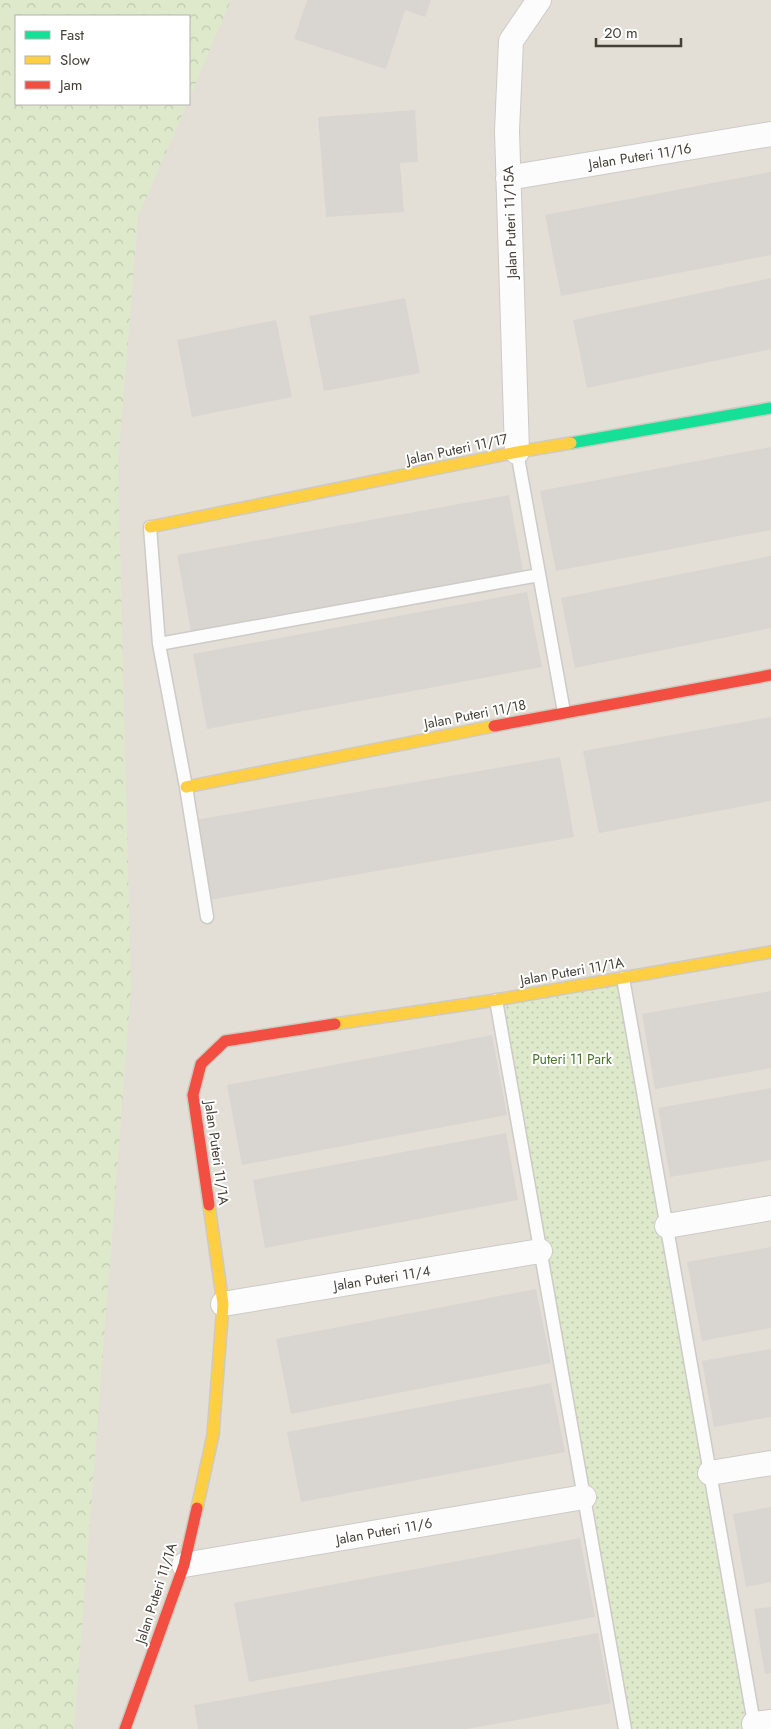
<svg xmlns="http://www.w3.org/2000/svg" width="771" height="1729" font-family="Jost,sans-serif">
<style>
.residential{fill:#e3dfd6}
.forest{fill:url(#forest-crowns)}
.park{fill:url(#park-dots)}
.building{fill:#d9d6d1}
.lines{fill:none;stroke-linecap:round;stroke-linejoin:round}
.lane-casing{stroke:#cdcbc7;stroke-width:15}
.street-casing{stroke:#cdcbc7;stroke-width:26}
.fast-casing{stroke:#cecac0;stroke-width:14}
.slow-casing{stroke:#cecac0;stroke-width:14}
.jam-casing{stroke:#cecac0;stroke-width:14}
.lane{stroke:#fdfcfc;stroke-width:12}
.street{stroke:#fdfcfc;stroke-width:24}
.fast{stroke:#16e098;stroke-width:11}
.slow{stroke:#ffcf43;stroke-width:11}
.jam{stroke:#f24e42;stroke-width:11}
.labels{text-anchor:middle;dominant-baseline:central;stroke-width:4;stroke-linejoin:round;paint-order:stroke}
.street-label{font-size:14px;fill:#453f36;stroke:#fff}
.park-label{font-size:14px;fill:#47742c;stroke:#fff}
</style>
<defs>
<pattern id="forest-crowns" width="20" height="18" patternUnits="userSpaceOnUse" patternTransform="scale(1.25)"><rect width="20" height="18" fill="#dde9ca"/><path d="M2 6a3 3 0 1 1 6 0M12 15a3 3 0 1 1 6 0" fill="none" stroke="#bfc9ae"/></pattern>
<pattern id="park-dots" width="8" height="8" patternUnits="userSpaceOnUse" patternTransform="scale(1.25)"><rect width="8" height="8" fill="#dde9ca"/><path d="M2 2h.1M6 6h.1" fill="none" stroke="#bfc9ae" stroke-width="1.8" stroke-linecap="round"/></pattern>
</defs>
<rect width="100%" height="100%" fill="#efede9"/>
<path class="residential" d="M188 0H771V1729H71L122 104H189Z"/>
<path class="forest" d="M0 0H231L189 99V16H16V104H187L138 217 118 465 131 989 74 1729H0Z"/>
<path class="park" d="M623 978 755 1729H626L496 1000Z"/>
<path class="building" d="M307 0H431L425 17 405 10 386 69 294 39Z
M415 110 418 162 400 163 404 212 326 217 318 117Z
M771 172V255L561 296 545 215Z
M771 278V349L587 388 573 320Z
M405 298 420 373 324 391 309 316Z
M276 320 292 397 192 417 177 340Z
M771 447V530L556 571 540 491Z
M509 495 523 571 191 631 177 555Z
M771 556V628L575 668 561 598Z
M527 592 542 667 207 729 193 654Z
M771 717V801L599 833 583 751Z
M560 757 574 837 209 900 195 820Z
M771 991V1068L655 1089 642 1014Z
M492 1035 507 1115 242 1165 227 1085Z
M771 1088V1160L670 1177 658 1108Z
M506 1133 518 1200 265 1248 253 1180Z
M771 1247V1328L702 1341 687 1262Z
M536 1289 551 1363 291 1414 276 1339Z
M771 1349V1417L714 1427 702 1361Z
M551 1383 565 1452 301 1502 287 1432Z
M771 1507V1582L746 1587 733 1514Z
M580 1538 595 1617 249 1682 234 1603Z
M771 1607V1673L765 1674 754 1609Z
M598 1633 611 1703 467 1729H198L194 1705Z"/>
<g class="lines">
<g class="lane-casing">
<path id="lane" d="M517 452 564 712
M150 527 159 644 186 787 207 917
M159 644 539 575
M623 978 755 1729
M496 1000 625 1729"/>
</g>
<g class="street-casing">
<path id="street" d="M508 178 771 134
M517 452 507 131 511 41 539 0
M667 1226 771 1208
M223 1304 540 1251
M710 1473 771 1463
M184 1565 584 1497
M754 1724 771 1722"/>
</g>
<g class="fast-casing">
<path id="fast" d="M571 443 771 408"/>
</g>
<g class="slow-casing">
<path id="slow" d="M150 527 517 452 571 443
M186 787 494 726
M335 1024 496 1000 771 952
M197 1508 213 1435 223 1304 209 1205"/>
</g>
<g class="jam-casing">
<path id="jam" d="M494 726 771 675
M209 1205 193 1095 201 1064 225 1041 335 1024
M125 1729 184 1565 197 1508"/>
</g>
<use href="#lane" class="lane"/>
<use href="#street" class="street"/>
<use href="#fast" class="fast"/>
<use href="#slow" class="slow"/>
<use href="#jam" class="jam"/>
</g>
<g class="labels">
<g class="street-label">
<text transform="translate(640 156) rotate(-9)">Jalan Puteri 11/16</text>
<text transform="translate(510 222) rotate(-92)">Jalan Puteri 11/15A</text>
<text transform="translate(457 449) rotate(-12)">Jalan Puteri 11/17</text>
<text transform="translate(475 714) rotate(-11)">Jalan Puteri 11/18</text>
<text transform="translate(572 971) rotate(-10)">Jalan Puteri 11/1A</text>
<text transform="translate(217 1153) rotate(82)">Jalan Puteri 11/1A</text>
<text transform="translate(382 1278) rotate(-9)">Jalan Puteri 11/4</text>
<text transform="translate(384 1531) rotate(-10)">Jalan Puteri 11/6</text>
<text transform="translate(156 1593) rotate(-72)">Jalan Puteri 11/1A</text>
</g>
<g class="park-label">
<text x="572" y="1059">Puteri 11 Park</text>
</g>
</g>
<rect x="15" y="15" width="175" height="90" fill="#ffffff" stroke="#b5b2af"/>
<rect x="25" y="31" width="25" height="8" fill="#16e098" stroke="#b5b2af"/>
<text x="60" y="40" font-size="15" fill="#453f36">Fast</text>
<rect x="25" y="56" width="25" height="8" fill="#ffcf43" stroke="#b5b2af"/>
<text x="60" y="65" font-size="15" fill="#453f36">Slow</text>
<rect x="25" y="81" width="25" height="8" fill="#f24e42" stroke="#b5b2af"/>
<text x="60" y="90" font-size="15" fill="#453f36">Jam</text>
<path d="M596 38v8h85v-8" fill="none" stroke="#453f36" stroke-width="2.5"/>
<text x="604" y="38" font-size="15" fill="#453f36" stroke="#ffffff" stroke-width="4" paint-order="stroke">20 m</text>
</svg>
